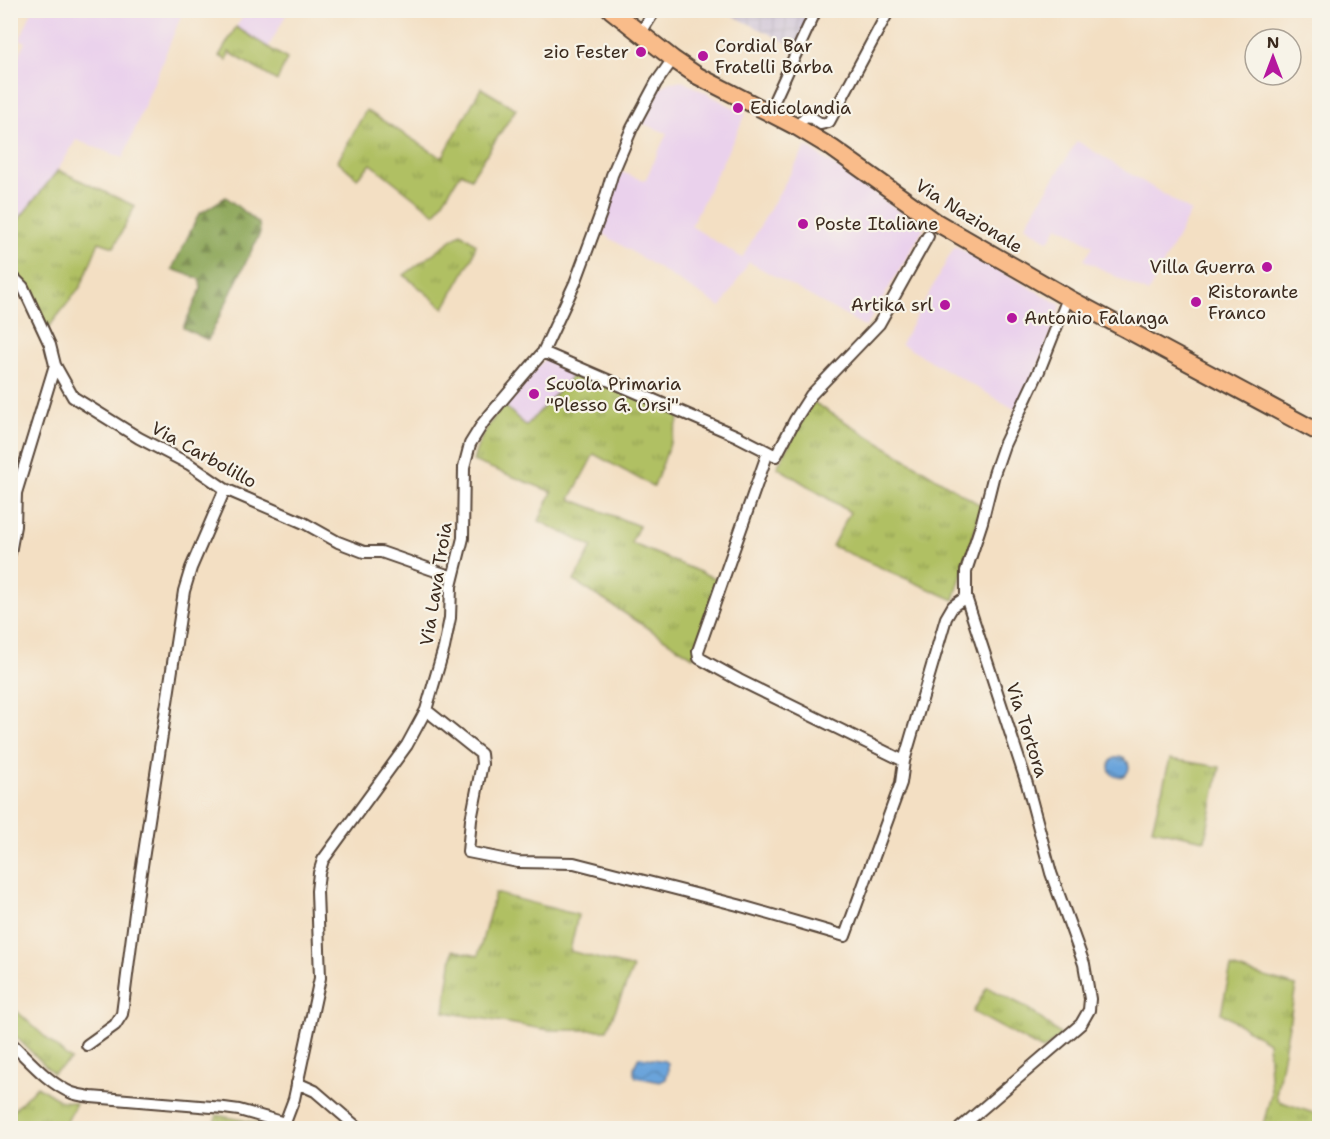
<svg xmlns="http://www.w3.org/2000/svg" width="1330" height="1139" font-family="'Shantell Sans',sans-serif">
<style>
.built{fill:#ead1ec}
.industrial{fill:url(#industrial-grid)}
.grass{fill:url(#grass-tufts);stroke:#767540;stroke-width:1.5}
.forest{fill:url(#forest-firs);stroke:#64683c;stroke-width:1.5}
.water{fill:url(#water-waves);stroke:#53677c;stroke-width:1.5}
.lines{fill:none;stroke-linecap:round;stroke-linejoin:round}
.minor-casing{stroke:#574537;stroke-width:14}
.primary-casing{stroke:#574537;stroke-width:20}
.minor{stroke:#fff;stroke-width:10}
.primary{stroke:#f9bc8a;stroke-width:16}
.poi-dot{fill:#b5179e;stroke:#f7f3e8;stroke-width:2}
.labels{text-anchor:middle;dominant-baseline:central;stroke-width:4.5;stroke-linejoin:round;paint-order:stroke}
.poi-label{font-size:18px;fill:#3b2a1e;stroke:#f7f3e8;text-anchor:start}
.street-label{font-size:18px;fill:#3b2a1e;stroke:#f7f3e8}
</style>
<defs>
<pattern id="industrial-grid" width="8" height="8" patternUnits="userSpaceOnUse" patternTransform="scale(1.5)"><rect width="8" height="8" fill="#cabfd6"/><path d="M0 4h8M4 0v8" fill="none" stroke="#aea4b7"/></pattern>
<pattern id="grass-tufts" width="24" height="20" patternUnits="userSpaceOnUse" patternTransform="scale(1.5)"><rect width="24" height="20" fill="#b0c063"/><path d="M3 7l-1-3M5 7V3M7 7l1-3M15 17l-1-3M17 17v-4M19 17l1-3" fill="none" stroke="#909c51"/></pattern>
<pattern id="forest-firs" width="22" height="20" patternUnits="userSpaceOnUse" patternTransform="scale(1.5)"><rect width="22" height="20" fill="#8ca659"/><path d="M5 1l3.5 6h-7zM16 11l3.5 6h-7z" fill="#748749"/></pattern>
<pattern id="water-waves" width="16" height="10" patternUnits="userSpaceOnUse" patternTransform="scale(1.5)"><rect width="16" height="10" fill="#6ba4db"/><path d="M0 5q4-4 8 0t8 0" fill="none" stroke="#5986b1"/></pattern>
</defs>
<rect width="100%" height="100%" fill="#f7f3e8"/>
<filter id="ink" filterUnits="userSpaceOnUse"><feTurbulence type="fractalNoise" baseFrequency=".0167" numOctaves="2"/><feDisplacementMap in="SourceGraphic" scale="12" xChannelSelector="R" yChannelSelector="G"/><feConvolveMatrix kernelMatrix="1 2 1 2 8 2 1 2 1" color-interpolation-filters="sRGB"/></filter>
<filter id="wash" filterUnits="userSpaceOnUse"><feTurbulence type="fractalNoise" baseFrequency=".008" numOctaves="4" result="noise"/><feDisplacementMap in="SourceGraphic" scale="24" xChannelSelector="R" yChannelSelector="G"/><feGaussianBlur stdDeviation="1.35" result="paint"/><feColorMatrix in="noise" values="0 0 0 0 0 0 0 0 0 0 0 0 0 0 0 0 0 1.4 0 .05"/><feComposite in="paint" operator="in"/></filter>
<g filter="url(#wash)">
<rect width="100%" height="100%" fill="#f3dfc3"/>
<path class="built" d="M32 11H183L123 158 76 140 58 170 11 229V74L25 42 20 39Z
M247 11H288L268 48 236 27Z
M683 81 746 114 691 226 742 258 806 146 924 228 866 327 749 262 721 307 600 232 619 171 645 181 667 133 639 122 658 90 670 82Z
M1077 141 1191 211 1148 293 1084 260 1093 246 1068 231 1058 226 1049 241 1025 226Z
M955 246 1061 305 1040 361 1016 410 901 344Z
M546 358 577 371 526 426 504 405 521 384Z"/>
<path class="industrial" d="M721 10 818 11 798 48Z"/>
<path class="grass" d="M236 27 287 59 277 81 229 52 227 60 219 56Z
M481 88 516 109 471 178 461 173 435 214 371 164 357 178 338 161 366 110 442 158Z
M58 170 135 206 114 247 99 242 81 286 45 332 11 269V229Z
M461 233 476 244 472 258 444 308 404 275Z
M577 371 680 416 654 487 594 454 570 499 639 526 631 543 719 580 693 657 574 581 592 547 539 521 552 492 473 461C479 437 489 424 504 405L526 426Z
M813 402 982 506 954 600 832 546 850 512 777 467Z
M1170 759 1220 767 1205 840 1152 829Z
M495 893 578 915 570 951 633 968 607 1030H549L444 1012 453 950 478 956Z
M1231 967 1296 986 1276 1095 1279 1101 1319 1115V1128H1262L1271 1095 1268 1042 1221 1013Z
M987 987 1026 1007 1061 1035 1043 1050 973 1012Z
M11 1006 66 1056 71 1060 53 1073 11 1032Z
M37 1086 59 1100 76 1103 64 1128H11V1113Z
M217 1115 276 1127 275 1128H212Z"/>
<path class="forest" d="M226 197 259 224 260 233 208 340 183 328 201 289 200 279 172 269 199 214Z"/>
<path class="water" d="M1109 767a10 10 0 1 1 20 0a10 10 0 1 1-20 0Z
M641 1057 665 1061 668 1063V1072L666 1079 660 1082 636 1077 634 1074V1068L638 1058Z"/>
</g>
<g filter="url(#ink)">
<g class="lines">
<g class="minor-casing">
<path id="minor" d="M640 34 655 10
M769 112 816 10
M797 127 805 117 812 118 821 124 829 122 889 10
M10 274 23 287 50 345 55 365 73 397 139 438 189 464 225 489 304 523 338 542 364 552H381L453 577
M543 352 737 436 776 456 795 420 811 395 879 324 928 236
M768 452 698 651 699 658 739 680 904 761
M10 553 15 526 16 493 55 365
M426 710 481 754 482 764 471 820 468 852 518 862 574 863 738 905 845 936 901 783 904 761 946 618 953 606 966 597
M10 1042C29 1060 48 1083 72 1093 78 1095 85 1096 91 1097L224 1108 239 1110 285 1123
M87 1045 115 1025 122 1014 136 905 184 591 191 568 225 489
M297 1083 315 1091 358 1128
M283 1128 294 1099 320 978 317 891 319 873 323 860 407 745 426 710 444 648 450 618 451 586 463 538 464 467 470 444 483 423 543 352 575 283 601 213 612 175 632 128 656 83 673 59
M960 1128 1081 1024 1089 1010 1090 999 1084 964 1051 873 1027 784 966 597V571L982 522 994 474 1004 445 1039 371 1068 298"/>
</g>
<g class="primary-casing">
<path id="primary" d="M611 10 673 59 698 76 797 127 832 148 936 222 1068 298 1320 433"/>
</g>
<use href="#minor" class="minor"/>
<use href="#primary" class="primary"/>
</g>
</g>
<g class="poi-dot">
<circle cx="641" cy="52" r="6"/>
<circle cx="703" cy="56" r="6"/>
<circle cx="738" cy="108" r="6"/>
<circle cx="803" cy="224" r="6"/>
<circle cx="1267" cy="267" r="6"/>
<circle cx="1196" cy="302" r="6"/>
<circle cx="945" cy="305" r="6"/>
<circle cx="1012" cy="318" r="6"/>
<circle cx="534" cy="394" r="6"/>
</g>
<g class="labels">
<g class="poi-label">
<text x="715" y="46">Cordial Bar<tspan x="715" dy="21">Fratelli Barba</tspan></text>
<text x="629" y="52" text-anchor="end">zio Fester</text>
<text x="750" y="108">Edicolandia</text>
<text x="815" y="224">Poste Italiane</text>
<text x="1255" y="267" text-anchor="end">Villa Guerra</text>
<text x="1208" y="292">Ristorante<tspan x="1208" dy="21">Franco</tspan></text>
<text x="933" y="305" text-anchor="end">Artika srl</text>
<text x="1024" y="318">Antonio Falanga</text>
<text x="546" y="384">Scuola Primaria<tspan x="546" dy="21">"Plesso G. Orsi"</tspan></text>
</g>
<g class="street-label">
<text transform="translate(969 216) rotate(32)">Via Nazionale</text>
<text transform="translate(204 455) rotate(29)">Via Carbolillo</text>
<text transform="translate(436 584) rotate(-81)">Via Lava Troia</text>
<text transform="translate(1027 730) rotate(72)">Via Tortora</text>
</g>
</g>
<rect width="1330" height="1139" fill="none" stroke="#f7f3e8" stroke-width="36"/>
<g transform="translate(1273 57)"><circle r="28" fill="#f7f3e8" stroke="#aca397" stroke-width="1.5"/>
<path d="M0-4.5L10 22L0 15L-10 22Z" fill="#b5179e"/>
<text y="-9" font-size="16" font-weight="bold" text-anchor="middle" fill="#3b2a1e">N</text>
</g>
</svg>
